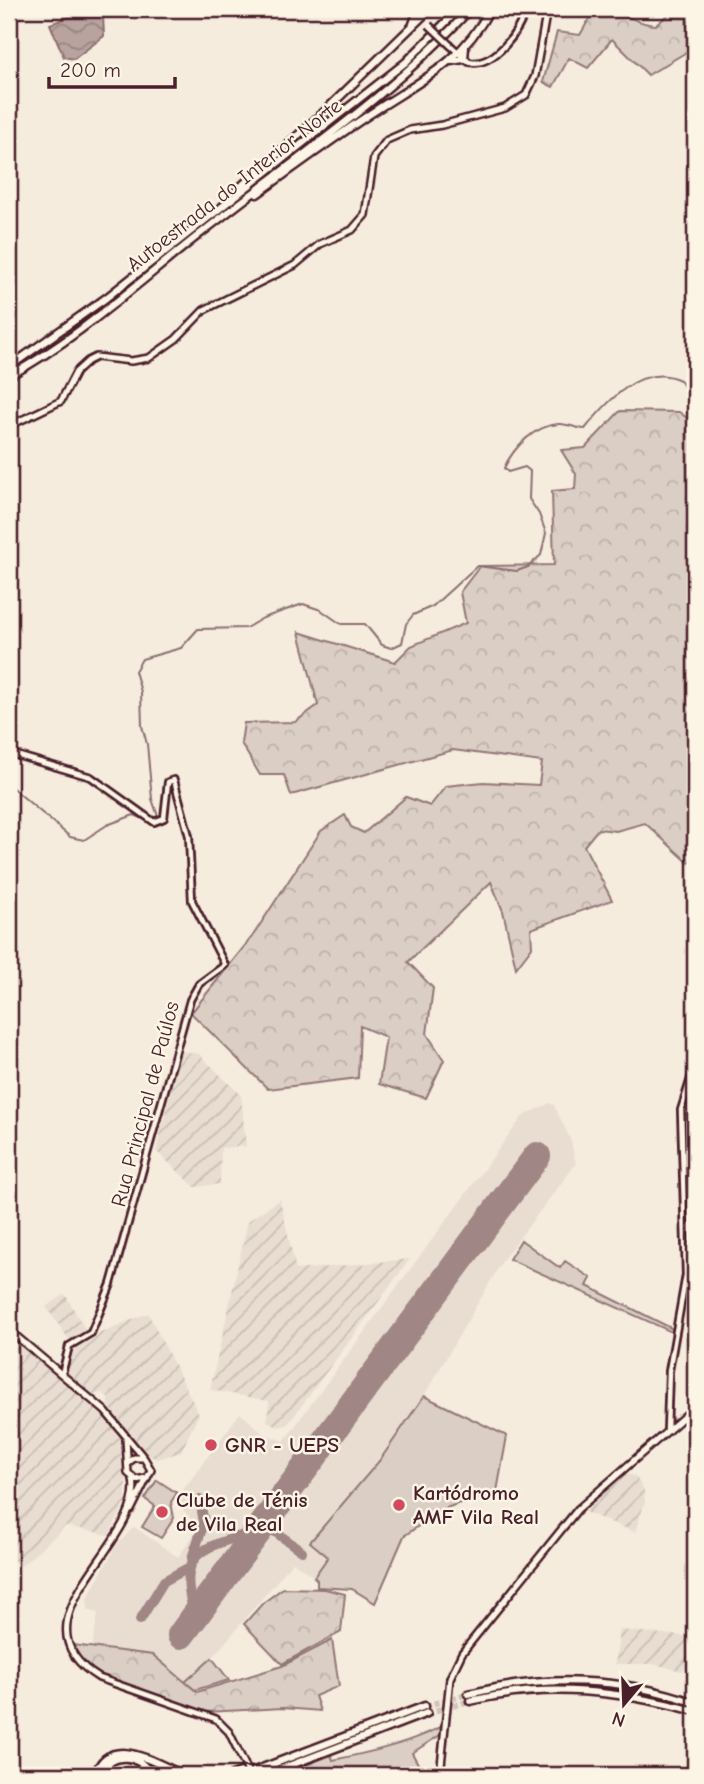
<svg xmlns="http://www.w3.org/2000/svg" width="704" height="1784" font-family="'Comic Neue',sans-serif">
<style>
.built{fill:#e8ddd0}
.industrial{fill:url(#industrial-furrows)}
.grass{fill:#dbcec4;stroke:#927678;stroke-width:2}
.forest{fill:url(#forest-crowns);stroke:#927678;stroke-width:2}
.water{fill:url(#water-waves);stroke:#8c6e70;stroke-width:2}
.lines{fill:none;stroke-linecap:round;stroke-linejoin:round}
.stream{stroke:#8c6e70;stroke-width:2}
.taxiway{stroke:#a08684;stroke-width:10}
.runway{stroke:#a08684;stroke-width:28}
.highway-tunnel{stroke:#d3c3ba;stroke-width:6;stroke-dasharray:6 3;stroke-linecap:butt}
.minor-casing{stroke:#4a1f2b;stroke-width:10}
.major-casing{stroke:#4a1f2b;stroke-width:10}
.highway-casing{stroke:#4a1f2b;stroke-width:11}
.minor{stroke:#fcf5e5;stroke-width:4.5}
.major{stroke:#fcf5e5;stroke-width:5}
.highway{stroke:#fcf5e5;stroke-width:6}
.minor-bridge-casing{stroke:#4a1f2b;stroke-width:10;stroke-linecap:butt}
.major-bridge-casing{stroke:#4a1f2b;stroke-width:10;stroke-linecap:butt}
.minor-bridge{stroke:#fcf5e5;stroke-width:4.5}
.major-bridge{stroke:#fcf5e5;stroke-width:5}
.poi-dot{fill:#d1495b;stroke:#fcf5e5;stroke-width:2.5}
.labels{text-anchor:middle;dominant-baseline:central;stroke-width:5;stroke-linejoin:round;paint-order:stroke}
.street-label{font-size:21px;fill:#4a1f2b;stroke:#fcf5e5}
.poi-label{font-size:21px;font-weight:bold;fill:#4a1f2b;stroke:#fcf5e5;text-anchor:start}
</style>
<defs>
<pattern id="industrial-furrows" width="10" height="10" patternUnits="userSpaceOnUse" patternTransform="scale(1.75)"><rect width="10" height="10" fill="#e8ddd0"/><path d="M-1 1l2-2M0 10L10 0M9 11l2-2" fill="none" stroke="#c8bdb3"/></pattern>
<pattern id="forest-crowns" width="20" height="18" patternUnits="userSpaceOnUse" patternTransform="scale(1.75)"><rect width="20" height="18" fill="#dbcec4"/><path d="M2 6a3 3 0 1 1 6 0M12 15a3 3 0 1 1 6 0" fill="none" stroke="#bdb0a9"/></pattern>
<pattern id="water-waves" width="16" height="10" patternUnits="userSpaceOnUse" patternTransform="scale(1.75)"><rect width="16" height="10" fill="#b8a39e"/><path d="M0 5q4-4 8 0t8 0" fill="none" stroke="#988481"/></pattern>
</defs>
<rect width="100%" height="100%" fill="#f5ecde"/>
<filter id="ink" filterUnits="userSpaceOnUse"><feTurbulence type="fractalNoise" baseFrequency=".0143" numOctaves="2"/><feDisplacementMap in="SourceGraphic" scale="14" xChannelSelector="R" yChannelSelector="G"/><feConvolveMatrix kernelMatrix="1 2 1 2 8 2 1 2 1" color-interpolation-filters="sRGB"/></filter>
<g filter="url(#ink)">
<path class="built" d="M550 1103 554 1105 571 1141 576 1164 504 1258 424 1396 380 1460 310 1542 329 1557 314 1577 293 1562 212 1658 185 1682 153 1655 92 1648 98 1613 88 1610 87 1599 116 1546 134 1527 178 1557 199 1528 175 1501 240 1413 264 1434 284 1441 523 1116Z"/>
<path class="industrial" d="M180 1051 199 1054 241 1095 246 1146 221 1148 220 1184 195 1187 156 1151Z
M280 1199 296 1270 410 1259 288 1424 279 1427 267 1421 269 1401 210 1390 248 1221Z
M65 1294 88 1334 70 1341 46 1307Z
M148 1313 199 1414 181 1452 158 1459 148 1455 108 1405V1397L102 1393 93 1395 66 1374 74 1344Z
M9 1334 101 1410 119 1430 126 1450V1501L109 1535 66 1526 21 1566 9 1557Z
M622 1473 635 1476 644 1490 645 1502 635 1532 580 1510Z
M620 1630 695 1637V1661L682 1671 653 1664H615Z"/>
<path class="grass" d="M521 1240 560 1268 565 1261 591 1278 587 1286 675 1330 674 1333 509 1259Z
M424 1396 507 1436 496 1497 470 1499 423 1517 424 1522 404 1536 375 1603 352 1589 317 1587V1580L314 1577 328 1557 310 1542 380 1460Z
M157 1480 177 1493 171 1502 174 1518 161 1538 142 1527 155 1506 145 1499Z
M212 1658 229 1680 195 1690 185 1682Z
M441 1727 443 1733 412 1753 422 1771 439 1765 438 1775H282L331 1755 333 1760C372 1752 406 1744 441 1727Z"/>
<path class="forest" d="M595 9C624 9 632 24 656 25L675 9H695V47L648 75 612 39 588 68 569 58 553 87 543 82 557 32 580 35Z
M620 411 679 412 695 424V856L689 863 645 823 616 831 598 829 584 846 612 900 531 929 532 947 516 968 503 911 491 882 408 962 433 988 427 1034 444 1060 426 1098 379 1084 386 1037 360 1026 358 1078 268 1089 191 1013 252 937 321 831 345 815 351 827 364 833 406 797 430 806 446 786 483 782 539 785 542 762 453 750 291 795 284 775H260L241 743 244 723 295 722 318 705 299 632 395 662 411 646 466 623 460 592 480 566 554 565 552 491 575 489 576 474 561 450 585 448Z
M283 1588 325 1589 345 1594 341 1632 282 1664 244 1624 263 1603Z
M332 1640 339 1686 315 1696 320 1711 283 1708 205 1712 102 1677 84 1663 73 1645 153 1655 197 1692 282 1666Z"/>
<path class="water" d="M103 15 104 36 74 59 64 57 50 24 72 16Z"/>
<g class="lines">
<path class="stream" d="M9 785 69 836
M159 819 152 799 147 744 142 726 141 692 135 671 142 659 181 648 198 629 246 628 263 618 303 604 321 610 341 624H365L382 645 391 648 402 643 406 624 413 615 433 606 477 566 517 571 528 567 541 555 546 533 539 514 529 499 530 471 525 467 508 472 504 468C514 447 534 426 558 424 568 423 576 429 585 429 606 403 641 362 680 380L695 404
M70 837 84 840 107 825 134 815 156 824"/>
<path class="taxiway" d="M264 1524 302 1551
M192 1558 204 1523 200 1500
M195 1617C175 1550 201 1548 258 1531
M140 1620 164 1581 188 1568"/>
<path class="runway" d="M181 1635 537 1156"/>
<path class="highway-tunnel" d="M425 1706 468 1694
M427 1713 470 1701"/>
<g class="minor-casing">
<path id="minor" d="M450 45 469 62C493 68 522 30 525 9
M9 753 91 777 154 822 164 818 168 782 174 780 189 836 192 901 225 965 199 984 190 1000 111 1284 91 1333 69 1346 62 1374
M667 1431 669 1371 686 1275 681 1110 692 1075"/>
</g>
<g class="major-casing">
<path id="major" d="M9 426 61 401 76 372 88 361 96 357 131 361 149 358 176 339 204 310 295 265 320 244 352 230 365 215 374 157 387 140 410 130 442 125 505 108 526 95 535 76 547 9
M9 1330 105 1411 144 1458
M126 1439 128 1473 136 1480 146 1478
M129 1462 134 1458H144L151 1470 131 1510
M133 1479C146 1543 5 1619 99 1678L216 1719 229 1732 244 1763
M440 1775 450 1678 462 1653 578 1509 695 1407"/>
</g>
<g class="highway-casing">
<path id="highway" d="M413 24 417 13 427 11
M451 61 464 59 465 47
M237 190 325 111 430 9
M257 194C293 168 330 141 367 116 417 82 461 65 490 9
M9 367 106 298 406 62 459 9
M9 376C78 339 143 278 205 230 295 159 393 94 470 9
M468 1694C543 1675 623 1677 695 1703
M470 1701C548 1682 619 1691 695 1711
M95 1775C110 1731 157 1765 184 1775
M100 1775C111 1751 139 1753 151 1775
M232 1775 247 1770
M244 1775 425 1706
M265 1775 427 1713"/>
</g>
<use href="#minor" class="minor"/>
<use href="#major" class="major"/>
<use href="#highway" class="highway"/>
<g class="minor-bridge-casing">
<path id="minor-bridge" d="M429 25 450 45"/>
</g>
<g class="major-bridge-casing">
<path id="major-bridge" d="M244 1763 249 1775"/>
</g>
<use href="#minor-bridge" class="minor-bridge"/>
<use href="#major-bridge" class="major-bridge"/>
</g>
</g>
<g class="poi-dot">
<circle cx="211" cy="1445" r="7"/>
<circle cx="399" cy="1505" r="7"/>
<circle cx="162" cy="1512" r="7"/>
</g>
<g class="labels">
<g class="street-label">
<text transform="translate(234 185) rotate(-38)">Autoestrada do Interior Norte</text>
<text transform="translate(145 1104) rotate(-75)">Rua Principal de Paúlos</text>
</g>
<g class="poi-label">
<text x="225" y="1445">GNR - UEPS</text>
<text x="413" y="1493">Kartódromo<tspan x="413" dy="24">AMF Vila Real</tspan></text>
<text x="176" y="1500">Clube de Ténis<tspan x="176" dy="24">de Vila Real</tspan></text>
</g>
</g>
<rect width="704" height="1784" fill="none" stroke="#fcf5e5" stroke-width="35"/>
<rect x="18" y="18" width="669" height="1749" fill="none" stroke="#4a1f2b" stroke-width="2.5" filter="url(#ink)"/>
<g transform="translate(624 1704) rotate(199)" stroke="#fcf5e5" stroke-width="5" paint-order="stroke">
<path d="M0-5L12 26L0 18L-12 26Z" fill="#4a1f2b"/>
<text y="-10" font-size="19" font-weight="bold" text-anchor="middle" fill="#4a1f2b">N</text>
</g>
<path d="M49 77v10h126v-10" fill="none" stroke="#4a1f2b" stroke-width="3.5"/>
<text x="60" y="77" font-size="21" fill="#4a1f2b" stroke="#fcf5e5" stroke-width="5" paint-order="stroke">200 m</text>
</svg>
